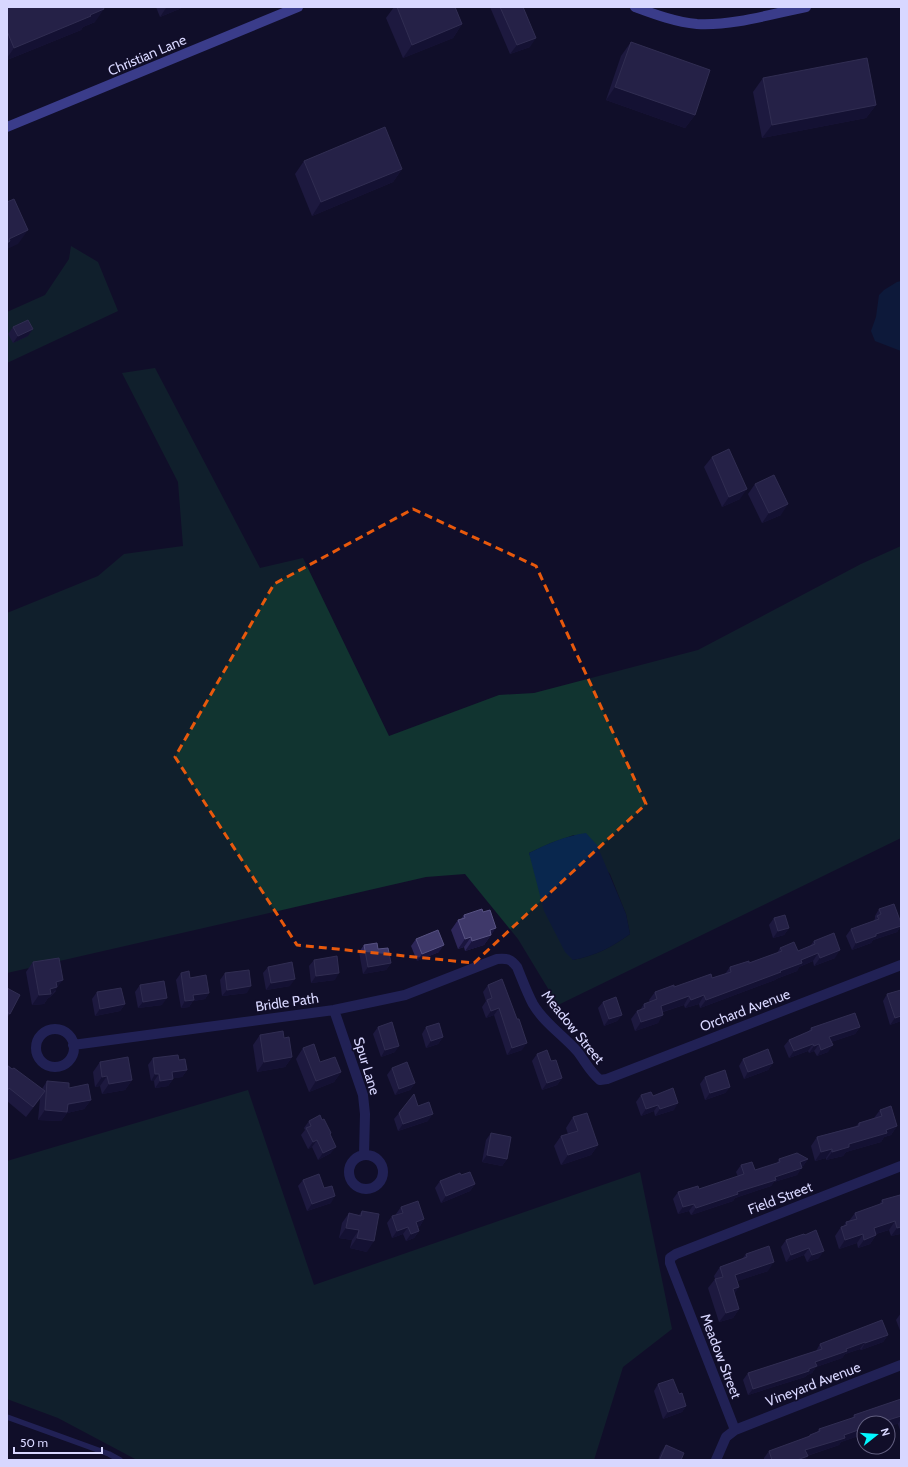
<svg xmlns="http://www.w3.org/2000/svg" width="908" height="1467" font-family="Cabin,sans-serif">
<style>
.green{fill:#113430;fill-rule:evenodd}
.water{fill:#09274e}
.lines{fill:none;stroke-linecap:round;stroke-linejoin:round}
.service{stroke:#36398b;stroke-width:5.5}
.minor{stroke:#36398b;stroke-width:10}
.secondary{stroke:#6e74ff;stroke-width:10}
.wall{fill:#2d2659}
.shaded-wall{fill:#1a153e}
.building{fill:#3f396a;stroke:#575282}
.marked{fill:none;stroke:#e8590c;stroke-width:3;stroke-dasharray:8 5;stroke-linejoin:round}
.labels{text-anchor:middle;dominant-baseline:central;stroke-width:3.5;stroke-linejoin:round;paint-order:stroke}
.street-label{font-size:14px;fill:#d8d7ff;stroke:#110e29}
</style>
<rect width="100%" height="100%" fill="#110e29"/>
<path class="green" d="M71 246 98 262 118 311 7 363V312L45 295 69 259Z
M155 368 260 568 303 558 389 736 499 695 534 693 698 650 861 564 901 546V838L558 1005 518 939 465 874 426 877 7 973V613L98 576 124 554 183 546 178 482 122 373ZM574 835 610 874 626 914 630 934C612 947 595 956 573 960L529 853 551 843Z
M248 1090 314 1285 640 1172 672 1329 623 1367 594 1460H137L58 1418 7 1399V1161Z"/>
<path class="water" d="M901 281V351L875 341 871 331 876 317 879 295 884 290 897 282Z
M586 833 597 845 626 914 630 934C612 947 595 956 573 960L565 952 544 911 529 853C547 844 565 836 586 833Z"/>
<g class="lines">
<path class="service" d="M7 1417 109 1454 120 1460"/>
<path class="minor" d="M334 1010 363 1095 365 1114 364 1155
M36 1048a19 19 0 1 1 38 0a19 19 0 1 1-38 0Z
M73 1045 334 1010 405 995 497 959C507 958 511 959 517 967 522 979 527 993 533 1004 544 1023 563 1035 577 1051 585 1061 590 1072 600 1080L607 1079 901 965
M349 1172a17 17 0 1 1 34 0a17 17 0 1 1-34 0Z
M735 1430 901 1365
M716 1460 726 1437 735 1430 670 1263V1258L676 1254 901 1166"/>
<path class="secondary" d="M635 7C654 14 675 22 697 24 733 26 771 14 806 7
M7 127 298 7"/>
</g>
<path class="wall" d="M7 7 95 22 83 27 81 30 7 60Z
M156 7H184L160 17Z
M394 7H455L462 24 453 38 403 58 386 18Z
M490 7H523L530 47 510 54Z
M631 42 695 115 685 128 606 100 621 56Z
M763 78 876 105 866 118 762 138 753 92Z
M304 161 402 169 393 182 312 216 295 174Z
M13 327 28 336 13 343 8 334Z
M712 457 740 499 722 507 704 467Z
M755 484 781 515 762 523 748 494Z
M879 909 901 926 897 932 873 940 871 943 852 950 846 936 851 929 874 921 875 918V916Z
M464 915 491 935 484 945 465 951 464 947 458 949 451 930 458 920 461 919Z
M774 918 789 928 784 935 773 938 769 925Z
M416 939 439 952 417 961 411 946Z
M814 941 835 958 814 966 813 961 799 967 797 971 776 979 775 980 700 1008 699 1004 685 1008 684 1005 663 1012 658 1023 635 1031 631 1019 637 1011 640 1010 644 1004 650 1002 649 1000 655 992 712 978 725 974 730 967 749 963 777 953 780 948 798 951 810 946Z
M364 945 378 949 391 963 386 970 363 974 359 952Z
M314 960 335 980 311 983 309 966Z
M33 962 56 991 50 997 48 998 44 1004 32 1005 26 972Z
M268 967 290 986 266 990 263 973Z
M181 973 190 978 209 993 205 999 193 1001 189 1007 181 1008 176 980Z
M225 973 247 993 222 996 220 980Z
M140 985 162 1005 138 1008 135 992Z
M488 985 522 1050 507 1055 494 1015 486 1018 482 1007 486 1001 483 992Z
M7 988 10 1014 7 1017Z
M901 990V1021L890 1025 883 1001 887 994Z
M97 992 125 1004 120 1011 95 1016 92 999Z
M603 1002 622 1015 617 1021 604 1026 598 1008Z
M378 1027 395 1052 381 1057 373 1034Z
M426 1027 443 1037 438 1044 426 1048 422 1034Z
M860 1027 855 1034 831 1042 828 1052 817 1056 814 1051 809 1053 808 1051 789 1058 784 1046 789 1040 808 1032 811 1028Z
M260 1035 284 1038 292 1057 285 1067 257 1072 253 1045Z
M303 1048 320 1062 341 1072 334 1082 309 1092 296 1059Z
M537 1054 551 1061 562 1078 557 1085 542 1090 532 1061Z
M153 1058 179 1060 187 1070 182 1077 173 1078V1079L168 1086 155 1088 154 1081H151L148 1065Z
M743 1059 773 1063 768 1070 744 1079 739 1066Z
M100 1062 132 1080 125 1090 102 1094 100 1086 95 1087 93 1072Z
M7 1065 42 1089 47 1081 69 1088 91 1100 84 1109 67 1113 61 1121 38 1120 40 1099 26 1117 7 1101Z
M392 1068 415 1083 410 1090 395 1095 387 1075Z
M705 1077 730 1087 725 1093 705 1100 700 1084Z
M641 1095 653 1096 674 1110 655 1116 654 1111 641 1116 636 1102Z
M418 1106 428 1121 398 1131 394 1119 399 1113Z
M880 1110 897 1126 891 1135 884 1137 881 1142 846 1152 843 1156 826 1160V1158L815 1161 811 1146 817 1137 856 1126 859 1123 874 1118Z
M573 1117 598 1145 591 1155 561 1165 554 1146 561 1136 568 1134 566 1128Z
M309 1121 330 1134 331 1153 318 1160 312 1147 308 1149 301 1135 305 1130 304 1128Z
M491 1133 507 1159 502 1166 482 1162 486 1140Z
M779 1159H808L803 1166 801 1167 797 1175 774 1182 771 1186 735 1198 733 1201 691 1215 689 1211 678 1214 673 1199 678 1192 699 1189 738 1177 736 1172 741 1165 755 1170 777 1163Z
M461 1175 475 1184 470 1191 441 1203 435 1188 440 1181Z
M303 1180 331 1203 307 1211 298 1186Z
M900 1195V1234L891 1236 889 1230 876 1234V1235L870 1244 858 1248 857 1243 839 1249 835 1236 841 1227H843L846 1222 849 1221 855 1213 879 1205 882 1200Z
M401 1207 424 1219 420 1226 418 1227 419 1231 414 1238 406 1241 403 1234 392 1238 387 1223 392 1216 396 1215V1214Z
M362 1211 367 1252 350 1248 352 1240 339 1238 342 1223 349 1213 359 1215Z
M804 1234 819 1258 807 1262 804 1255 786 1262 781 1247 786 1240Z
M746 1254 768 1271 737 1281 734 1294 739 1309 733 1318 719 1322 708 1288 715 1279 714 1276 720 1267 742 1259Z
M901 1313V1333L896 1320Z
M888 1335 883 1342 861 1350 860 1349 845 1354 842 1358 816 1367 812 1373 807 1375 805 1377 748 1395 743 1380 748 1373 816 1351 820 1344Z
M658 1384 679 1394 686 1406 682 1412 663 1419 654 1391Z
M901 1399V1430H900L898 1424 864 1423V1434L841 1442 839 1445 807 1456 805 1460H764V1458L769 1451 808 1437 810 1435 817 1432 819 1429 852 1418 854 1415Z
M666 1445 681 1460H658L661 1452Z"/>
<path class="shaded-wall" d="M168 7H184L160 17 166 8Z
M104 9 95 22 83 27 81 30 7 60V58L14 48Z
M462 24 453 38 403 58 412 45Z
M536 38 530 47 510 54 517 45Z
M615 87 695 115 685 128 606 100Z
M876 105 866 118 762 138 772 125Z
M402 169 393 182 312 216 321 202Z
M28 230 18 244 7 249V241L9 239Z
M33 329 28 336 13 343 18 336Z
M747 489 740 499 722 507 729 497Z
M788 504 781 515 762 523 769 513Z
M901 926 897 932 873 940 871 943 852 950 856 943 876 934Z
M496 928 484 945 465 951 472 941 490 930Z
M789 928 784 935 773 938 778 931Z
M471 937 464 947 458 949 465 939Z
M444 945 439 952 417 961 422 954Z
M840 950 835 958 814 966 820 958Z
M818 953 813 961 799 967 797 971 776 979 775 980 700 1008 706 1000 780 971 801 960Z
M391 963 386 970 363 974 368 967Z
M339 973 335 980 311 983 316 976Z
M295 979 290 986 266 990 271 983Z
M63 980 50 997 48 998 44 1004 32 1005 39 995 50 989 56 982Z
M251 986 247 993 222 996 227 990Z
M209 993 205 999 193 1001 189 1007 181 1008 185 1001 193 995Z
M704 995 699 1004 685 1008 691 1000Z
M689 996 684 1005 655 1014 661 1006Z
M167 998 162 1005 138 1008 143 1002Z
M125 1004 120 1011 95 1016 100 1009Z
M499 1008 494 1015 486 1018 491 1011Z
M622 1015 617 1021 604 1026 609 1019Z
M663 1015 658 1023 635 1031 641 1022Z
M901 1016V1021L890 1025 895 1018Z
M860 1027 855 1034 825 1044 829 1037Z
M443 1037 438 1044 426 1048 431 1041Z
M527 1043 522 1050 507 1055 512 1048Z
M813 1044 808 1051 789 1058 794 1051Z
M819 1044 814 1051 809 1053 814 1046Z
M833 1045 828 1052 817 1056 821 1050Z
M399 1046 395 1052 381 1057 385 1050Z
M292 1057 285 1067 257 1072 264 1062Z
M773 1063 768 1070 744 1079 748 1072Z
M187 1070 182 1077 167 1079 172 1072Z
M341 1072 334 1082 309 1092 316 1081Z
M155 1074H159L154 1081H151Z
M107 1076 100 1086 95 1087 102 1077Z
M562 1078 557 1085 542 1090 547 1083Z
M173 1079 168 1086 155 1088 160 1081Z
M132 1080 125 1090 102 1094 109 1084Z
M415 1083 410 1090 395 1095 399 1089Z
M730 1087 725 1093 705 1100 710 1093Z
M91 1100 84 1109 67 1113 61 1121 38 1120 45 1110Z
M678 1103 674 1110 655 1116 660 1109Z
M658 1105 654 1111 641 1116 646 1109Z
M433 1114 428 1121 398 1131 403 1124Z
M897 1126 891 1135 884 1137 881 1142 846 1152 843 1156 826 1160 832 1152 849 1144 886 1130Z
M317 1140 312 1147 308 1149 313 1142Z
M598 1145 591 1155 561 1165 568 1155Z
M336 1147 331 1153 318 1160 323 1153Z
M832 1149 826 1158 815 1161 821 1152Z
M487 1155 507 1159 502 1166 482 1162Z
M808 1159 803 1166 795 1169 800 1162Z
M802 1168 797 1175 774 1182 771 1186 735 1198 733 1201 691 1215 696 1208 775 1177Z
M475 1184 470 1191 441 1203 446 1196Z
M335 1196 331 1203 307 1211 312 1204Z
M694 1204 689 1211 678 1214 683 1207Z
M424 1219 420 1226 411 1229 416 1222Z
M895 1221 889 1230 868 1236 874 1228Z
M408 1227 403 1234 392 1238 397 1231Z
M901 1227V1232L900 1234 891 1236 897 1228Z
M346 1228 359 1230 352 1240 339 1238Z
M419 1231 414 1238 406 1241 411 1234Z
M863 1234 857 1243 839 1249 845 1240Z
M876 1235 870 1244 858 1248 864 1240Z
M357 1238 374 1241 367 1252 350 1248Z
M809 1248 804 1255 786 1262 791 1255Z
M824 1251 819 1258 807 1262 812 1255Z
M774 1262 768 1271 729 1284 735 1275Z
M739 1287 733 1296V1289Z
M739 1309 733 1318 719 1322 726 1313Z
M888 1335 883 1342 861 1350 865 1343Z
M865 1342 860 1349 845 1354 842 1358 816 1367 812 1373 807 1375 805 1377 748 1395 753 1389 809 1369 815 1362 846 1349Z
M686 1406 682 1412 663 1419 668 1412Z
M901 1416V1419L898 1424 888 1427V1423H882V1422Z
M864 1428V1434L841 1442 839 1445 800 1458 805 1450Z
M808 1456 805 1460H797Z"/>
<path class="building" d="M7 7H103L104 9 90 15 91 16 14 48 7 31Z
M397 7H455L462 24 412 45Z
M500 7H523L536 38 517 45Z
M631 42 710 70 695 115 615 87Z
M867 58 876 105 772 125 763 78Z
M385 127 402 169 321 202 304 161Z
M14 199 28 230 9 239 10 241 7 243V202Z
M28 320 33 329 18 336 13 327Z
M729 449 747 489 729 497 712 457Z
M774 475 788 504 769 513 755 484Z
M894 904 901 923V926L876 934V936L856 943 851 929 879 919 877 916 881 914 879 909Z
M482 909 483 912 490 910 496 928 490 930 491 935 472 941 471 937 465 939 458 920 465 918 464 915Z
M785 915 789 928 778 931 774 918Z
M438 930 444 945 422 954 416 939Z
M834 933 840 950 820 958 818 953 801 960 802 963 780 971 781 972 706 1000 704 995 691 1000 689 996 661 1006 663 1015 641 1022 637 1011 645 1008 644 1004 657 999 655 992 674 985V987L711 974 712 978 731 972 730 967 749 961V963L782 951 780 948 794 942 798 951 815 944 814 941Z
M377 943 378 949 388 948 391 963 368 967 364 945Z
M337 956 339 973 316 976 314 960Z
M59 958 63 980 56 982 57 987 50 989 51 994 39 995 33 962Z
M292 962 295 979 271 983 268 967Z
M249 970 251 986 227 990 225 973Z
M189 971 190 978 206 975 209 993 193 995 194 1000 185 1001 181 973Z
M502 979 517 1019H519L527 1043 512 1048 499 1008 491 1011 487 1000 492 998 488 985Z
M164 981 167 998 143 1002 140 985Z
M7 988 20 995 10 1014 7 1012Z
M121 988 125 1004 100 1009 97 992Z
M901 990V1016L895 1018 887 994Z
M616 997 622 1015 609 1019 603 1002Z
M855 1013 860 1027 829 1037 833 1045 821 1050 819 1044 814 1046 813 1044 794 1051 789 1040 812 1030 811 1028Z
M392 1022 399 1046 385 1050 378 1027Z
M439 1023 443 1037 431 1041 426 1027Z
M283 1031 284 1038 289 1037 292 1057 264 1062 260 1035Z
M314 1044 320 1062 335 1057 341 1072 316 1081 303 1048Z
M768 1049 773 1063 748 1072 743 1059Z
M547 1050 551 1061 556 1060 562 1078 547 1083 537 1054Z
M178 1055 179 1060 185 1059 187 1070 172 1072 173 1079 160 1081 159 1074H155L153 1058Z
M128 1057 132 1080 109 1084 107 1076 102 1077 100 1062Z
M407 1062 415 1083 399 1089 392 1068Z
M7 1065 12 1069 14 1068 45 1091 33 1107 9 1088 7 1091Z
M725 1070 730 1087 710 1093 705 1077Z
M47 1081 69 1083V1088L88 1084 91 1100 68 1104 67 1112 45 1110Z
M673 1088 678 1103 660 1109 658 1105 646 1109 641 1095 651 1092 653 1096Z
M414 1094 418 1106 429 1102 433 1114 403 1124 399 1113Z
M891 1106 897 1126 886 1130 887 1133 849 1144V1147L832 1152V1149L821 1152 817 1137 859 1126V1123L882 1116 880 1110Z
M587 1113 598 1145 568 1155 561 1136 578 1131 573 1117Z
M320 1115 322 1120 324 1119 331 1133 330 1134 336 1147 323 1153 317 1140 313 1142 306 1128 311 1126 309 1121Z
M491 1133 511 1137 507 1159 487 1155Z
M797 1153 808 1159 800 1162 802 1168 775 1177 776 1180 737 1192 738 1194 696 1208 694 1204 683 1207 678 1192 698 1186 699 1189 744 1174 741 1165 752 1162 755 1170 780 1162 779 1159Z
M470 1172 475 1184 446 1196 440 1181 460 1173 461 1175Z
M319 1174 324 1188 332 1186 335 1196 312 1204 303 1180Z
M900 1195 901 1199V1227L897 1228 895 1221 874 1228 876 1235 864 1240 863 1234 845 1240 841 1227 847 1225 846 1222 857 1219 855 1213 883 1203 882 1200Z
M418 1201 424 1219 416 1222 419 1231 411 1234 408 1227 397 1231 392 1216 403 1213 401 1207Z
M362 1211 379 1214 374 1241 357 1238 359 1230 346 1228 349 1213 361 1216Z
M816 1230 824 1251 812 1255 809 1248 791 1255 786 1240 804 1234 805 1235Z
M769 1246 774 1262 735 1275 739 1287 733 1289 739 1309 726 1313 715 1279 723 1277 720 1267 747 1257 746 1254Z
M882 1320 888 1335 865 1343V1342L846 1349 847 1351 815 1362 817 1366 809 1369V1371L753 1389 748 1373 822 1349 820 1344Z
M673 1379 679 1394 682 1393 686 1406 668 1412 658 1384Z
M901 1399V1416L882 1422 883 1423H864V1428L844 1435 845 1438 805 1450 808 1456 797 1460H772L769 1451 810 1436V1435L820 1431 819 1429 855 1417 854 1415Z
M666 1445 684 1453 681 1460H662L660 1459Z"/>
<path d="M0 0H908V1467H0ZM413 509 536 566 646 804 474 963 297 945 175 757 274 584Z" fill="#110e29" fill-opacity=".55" fill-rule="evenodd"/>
<path class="marked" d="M413 509 536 566 646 804 474 963 297 945 175 757 274 584Z"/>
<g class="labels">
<g class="street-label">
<text transform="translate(147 55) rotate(-23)">Christian Lane</text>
<text transform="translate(287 1002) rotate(-8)">Bridle Path</text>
<text transform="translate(745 1010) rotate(-21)">Orchard Avenue</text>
<text transform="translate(573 1027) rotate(51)">Meadow Street</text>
<text transform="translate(367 1066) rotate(73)">Spur Lane</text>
<text transform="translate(780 1198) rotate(-21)">Field Street</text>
<text transform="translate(721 1356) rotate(69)">Meadow Street</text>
<text transform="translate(813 1384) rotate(-21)">Vineyard Avenue</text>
</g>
</g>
<rect width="908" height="1467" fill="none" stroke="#d8d7ff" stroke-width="16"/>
<g transform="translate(876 1435) rotate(73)"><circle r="19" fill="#110e29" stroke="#615e7f"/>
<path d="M0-3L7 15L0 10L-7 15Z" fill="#03f7ff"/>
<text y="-6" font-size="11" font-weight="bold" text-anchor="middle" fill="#d8d7ff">N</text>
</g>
<path d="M14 1447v6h88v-6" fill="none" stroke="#d8d7ff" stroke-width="2"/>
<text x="20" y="1447" font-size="12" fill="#d8d7ff" stroke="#110e29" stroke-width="3" paint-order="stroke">50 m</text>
</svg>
